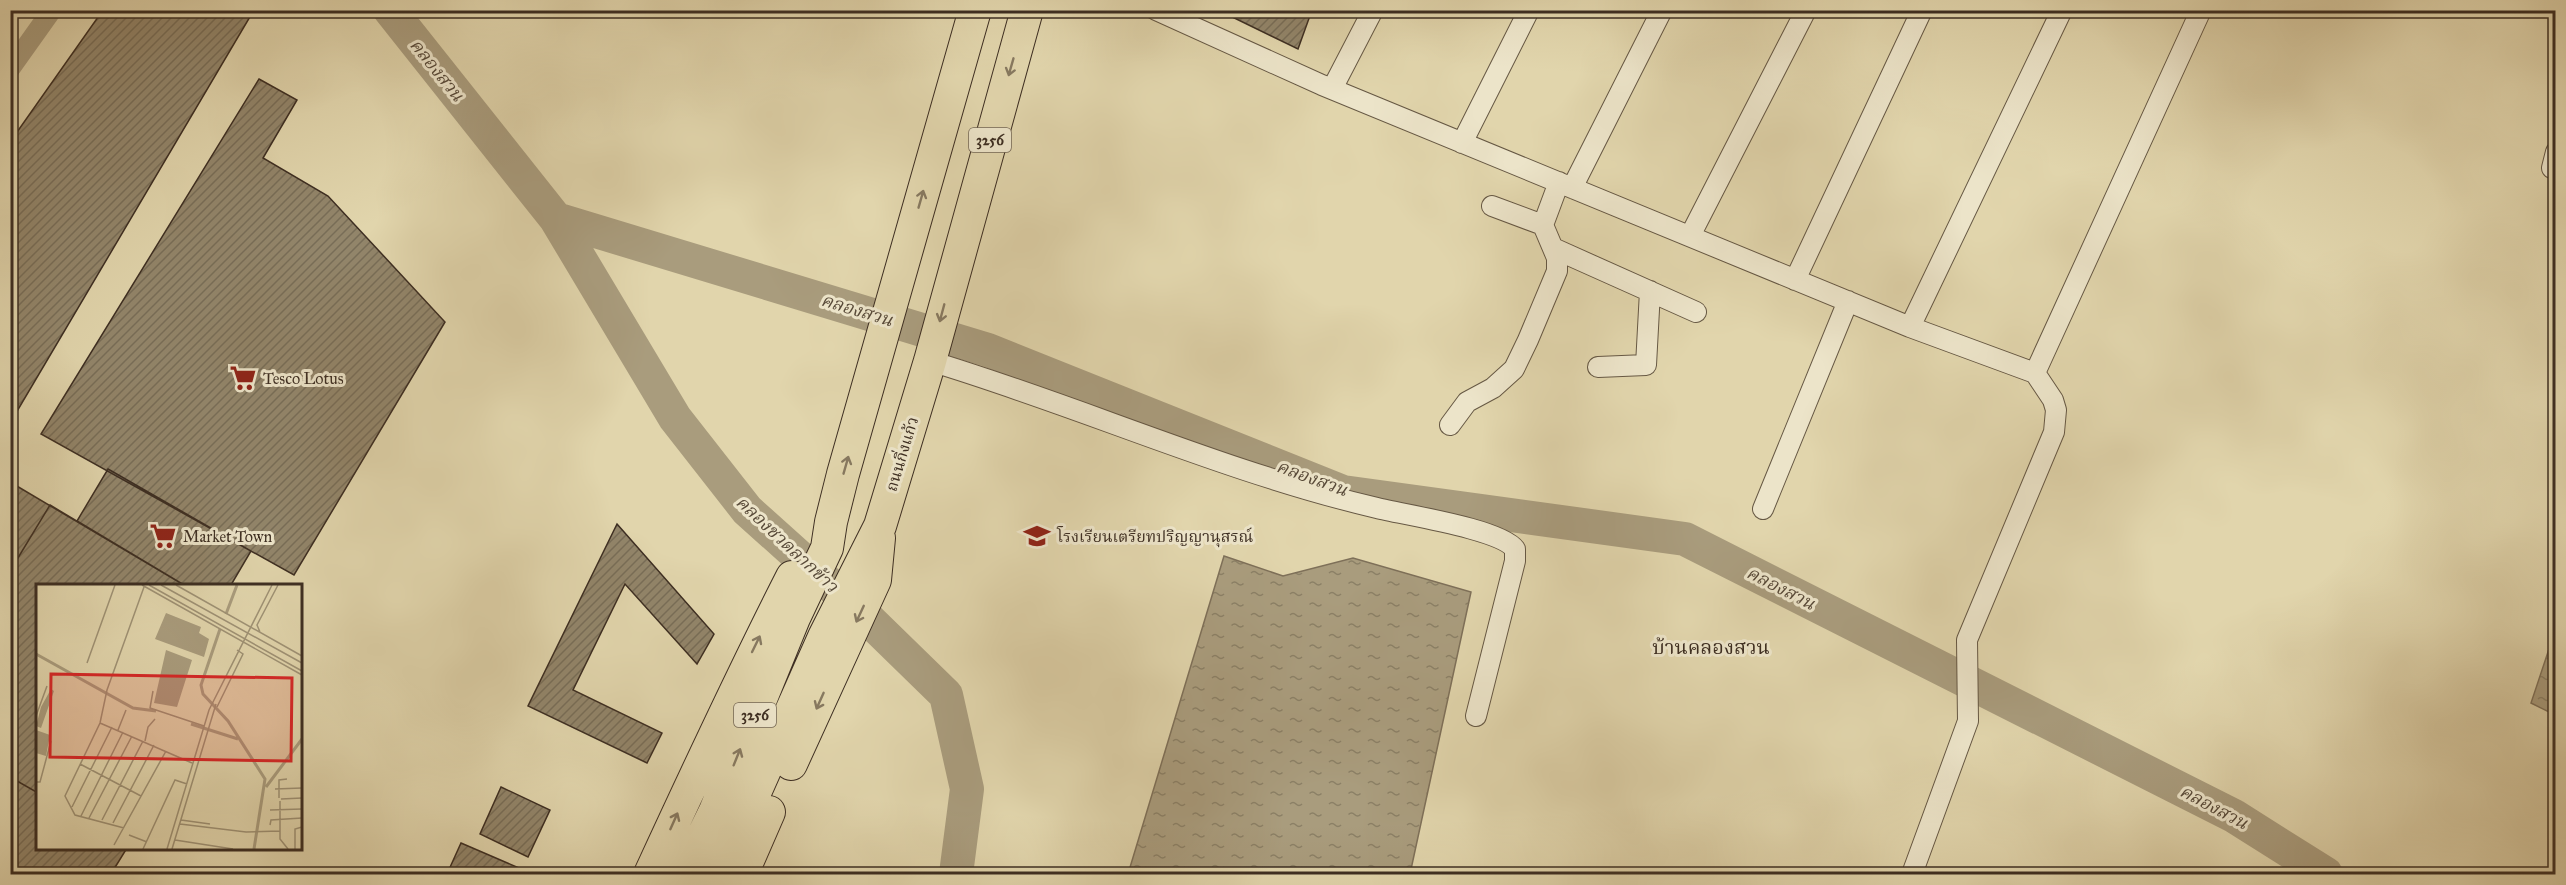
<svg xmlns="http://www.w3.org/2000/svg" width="2566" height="885" font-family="'IM FELL Great Primer','Noto Serif Thai',serif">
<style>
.water{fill:url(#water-ripples);stroke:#7e7059;stroke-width:1.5}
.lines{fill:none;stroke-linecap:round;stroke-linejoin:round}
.canal{stroke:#a99c7d;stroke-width:20}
.river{stroke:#a99c7d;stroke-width:34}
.building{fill:url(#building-hatch);stroke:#3d2e22;stroke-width:1.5}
.minor-casing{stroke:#665844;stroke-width:22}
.primary-casing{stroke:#3d2e22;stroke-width:34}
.minor{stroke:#ece4c9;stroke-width:20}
.primary{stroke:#e1d5ac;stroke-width:32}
.oneway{stroke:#877960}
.labels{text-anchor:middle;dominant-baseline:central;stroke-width:6;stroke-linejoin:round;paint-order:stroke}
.shield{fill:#ece4c9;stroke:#726554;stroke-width:1.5}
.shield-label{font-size:15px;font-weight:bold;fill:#3d2e22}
.poi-label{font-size:16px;fill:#3d2e22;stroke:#ece4c9;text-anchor:start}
.street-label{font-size:16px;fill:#3d2e22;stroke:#ece4c9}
.water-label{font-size:18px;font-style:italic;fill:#584a39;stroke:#ece4c9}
.quarter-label{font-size:20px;fill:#3d2e22;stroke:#ece4c9}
.inset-river{fill:none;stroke:#a99c7d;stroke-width:3}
.inset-road{fill:none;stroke:#9f9275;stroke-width:1.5}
.view{fill:#d62828;fill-opacity:0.15;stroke:#d62828;stroke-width:3}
.inset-edge{fill:none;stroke:#3d2e22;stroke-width:3}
</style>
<defs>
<pattern id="water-ripples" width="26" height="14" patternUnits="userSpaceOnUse" patternTransform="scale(1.5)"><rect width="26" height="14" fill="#a99c7d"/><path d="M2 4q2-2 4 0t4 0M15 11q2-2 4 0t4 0" fill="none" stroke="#8b8066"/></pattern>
<pattern id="building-hatch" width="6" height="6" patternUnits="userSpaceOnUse" patternTransform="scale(1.5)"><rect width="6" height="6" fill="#92856a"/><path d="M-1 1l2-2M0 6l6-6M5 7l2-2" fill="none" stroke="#786d57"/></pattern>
</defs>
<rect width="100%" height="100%" fill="#e1d5ac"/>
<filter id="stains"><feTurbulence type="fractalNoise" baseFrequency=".00333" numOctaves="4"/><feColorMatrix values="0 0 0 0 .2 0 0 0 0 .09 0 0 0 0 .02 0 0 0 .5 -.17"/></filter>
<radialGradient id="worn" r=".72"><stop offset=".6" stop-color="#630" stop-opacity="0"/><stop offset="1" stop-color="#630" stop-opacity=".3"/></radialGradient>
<path class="water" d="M1224 556 1283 576 1353 558 1471 592 1410 874H1128Z
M2555 631V715L2531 703Z"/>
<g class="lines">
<path class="canal" d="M10 69 52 10"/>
<path class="river" d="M390 10 556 219 675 418 747 510 866 617 946 695 967 789 956 874
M556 219 988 350 1343 492 1685 539 2234 816 2326 874"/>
</g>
<path class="building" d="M103 10H254L16 413 10 410V142Z
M1218 10H1312L1298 49Z
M259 79 297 100 263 158 328 196 445 322 294 575 41 434Z
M108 469 251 551 231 585H184L77 521Z
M10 482 184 585H38V848H127L111 874H10Z
M50 505 184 585H38V793L10 777V571Z
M617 524 714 634 697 664 625 584 573 690 662 733 647 763 528 706Z
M501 787 550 810 528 857 480 834Z
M461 843 533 874H447Z"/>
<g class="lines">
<g class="minor-casing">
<path id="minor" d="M1156 10 1322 85 1910 327 2035 373 2053 400 2056 410 2054 432 1967 640 1968 721 1912 874
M1332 89 1373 10
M1462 143 1529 10
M2552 168 2556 152
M1572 188 1662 10
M1492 206 1543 225
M1690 236 1806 10
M1553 248 1696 312
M1795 280 1922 10
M1910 327 2062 10
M930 361C1080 406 1224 472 1377 508 1405 515 1500 529 1515 549V561L1476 716
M1598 367 1646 365 1650 291
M2035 373 2201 10
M1450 425 1467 402 1493 388 1514 369 1528 340 1557 271V258L1543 225 1559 182
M1763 509 1848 301"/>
</g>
<g class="primary-casing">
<path id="primary" d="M791 764 875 580 879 538
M650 874C696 774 742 675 792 577
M684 874 715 811 794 618 827 548 831 522 843 474 975 10
M716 874 741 824 824 637 880 526 930 361 1027 10
M742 874 769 812"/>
</g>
<use href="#minor" class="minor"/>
<use href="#primary" class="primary"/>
</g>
<defs><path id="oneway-shaft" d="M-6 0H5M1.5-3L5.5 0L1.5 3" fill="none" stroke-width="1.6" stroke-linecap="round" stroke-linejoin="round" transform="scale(1.5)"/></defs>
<g class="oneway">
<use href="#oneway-shaft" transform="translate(1011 67) rotate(106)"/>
<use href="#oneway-shaft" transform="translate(921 199) rotate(-74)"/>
<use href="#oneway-shaft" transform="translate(942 313) rotate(105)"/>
<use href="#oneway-shaft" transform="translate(846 465) rotate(-74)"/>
<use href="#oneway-shaft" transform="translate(860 614) rotate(115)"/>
<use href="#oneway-shaft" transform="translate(756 644) rotate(-64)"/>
<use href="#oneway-shaft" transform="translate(820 701) rotate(114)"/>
<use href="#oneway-shaft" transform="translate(737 757) rotate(-68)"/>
<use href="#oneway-shaft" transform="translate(674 821) rotate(-66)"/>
</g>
<defs>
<g id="supermarket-bare" transform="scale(2.07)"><path d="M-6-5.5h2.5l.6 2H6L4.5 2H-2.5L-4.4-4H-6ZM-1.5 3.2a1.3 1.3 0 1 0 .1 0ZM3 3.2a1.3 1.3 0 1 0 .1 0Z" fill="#8f2418" stroke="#ece4c9" stroke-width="2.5" paint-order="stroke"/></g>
<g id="school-bare" transform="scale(2.07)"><path d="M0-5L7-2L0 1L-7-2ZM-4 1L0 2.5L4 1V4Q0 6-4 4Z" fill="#8f2418" stroke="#ece4c9" stroke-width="2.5" paint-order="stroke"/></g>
</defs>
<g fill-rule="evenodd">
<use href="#supermarket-bare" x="243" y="378"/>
<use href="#supermarket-bare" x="163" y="536"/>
<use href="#school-bare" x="1037" y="536"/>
</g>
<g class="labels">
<g class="shield">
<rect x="969" y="128" width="42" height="24" rx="4.5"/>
<rect x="734" y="703" width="42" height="24" rx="4.5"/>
</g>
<g class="shield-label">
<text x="990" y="140">3256</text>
<text x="755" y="715">3256</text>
</g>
<g class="poi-label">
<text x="263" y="378">Tesco Lotus</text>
<text x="183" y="536">Market Town</text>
<text x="1057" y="536">โรงเรียนเตรียทปริญญานุสรณ์</text>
</g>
<g class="street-label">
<text transform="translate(902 454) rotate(-73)">ถนนกิ่งแก้ว</text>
</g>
<g class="water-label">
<text transform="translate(437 70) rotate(51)">คลองสวน</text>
<text transform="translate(857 310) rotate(17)">คลองสวน</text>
<text transform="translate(1312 478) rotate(20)">คลองสวน</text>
<text transform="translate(787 544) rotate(43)">คลองชวดลากข้าว</text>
<text transform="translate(1781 588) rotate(27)">คลองสวน</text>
<text transform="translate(2214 807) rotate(28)">คลองสวน</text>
</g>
<g class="quarter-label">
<text x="1711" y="647">บ้านคลองสวน</text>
</g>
</g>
<g transform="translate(36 584)">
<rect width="266" height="266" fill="#e1d5ac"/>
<path d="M130 29 165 43 163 49 173 55 168 73 119 55ZM130 66 156 76 141 123 118 119ZM15 105 18 107 5 144 0 142 5 123ZM0 146 14 151 10 172 0 169Z" fill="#a99c7d"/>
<path class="inset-river" d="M190 30 201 1M184 45 165 101 167 110 192 137 229 195 218 265M0 70 97 124 120 127M155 140 202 155M230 203 266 155"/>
<path class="inset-road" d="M106 1 266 91M113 1 266 87M125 1 266 79M140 1 266 72M224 48 221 41 242 1M51 79 79 1M117 107 114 124 168 142M181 123 207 70 201 66M0 132 11 102M64 139 156 179M82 146 90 126M109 157 112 143 119 135M44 180 105 212M0 198H4L15 157M239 205 266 204M243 214V196L251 195M245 215 266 214M244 217V255L252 265M36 223 76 143M234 226 266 225M45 232 87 148M53 234 96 152M66 236 107 157M145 236 174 240M77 239 118 161M144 240 210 248 244 247M234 241 235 236 266 234M88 244 39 231 29 212 64 139 71 106 108 3M93 251 111 258M139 256 197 265M78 261 130 167M107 265 139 196 151 200M131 265 173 126 236 1M136 265 180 120M259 265V245L266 243"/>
<path class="view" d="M15 90 256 94 255 177 14 173Z"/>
<rect width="266" height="266" class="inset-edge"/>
</g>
<rect width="2566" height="885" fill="none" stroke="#e1d5ac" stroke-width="36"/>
<rect x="12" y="12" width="2542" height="861" fill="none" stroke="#3d2e22" stroke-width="3"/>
<rect x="18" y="18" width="2530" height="849" fill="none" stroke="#3d2e22" stroke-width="1.5"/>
<rect width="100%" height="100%" filter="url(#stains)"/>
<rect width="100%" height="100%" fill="url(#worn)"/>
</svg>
